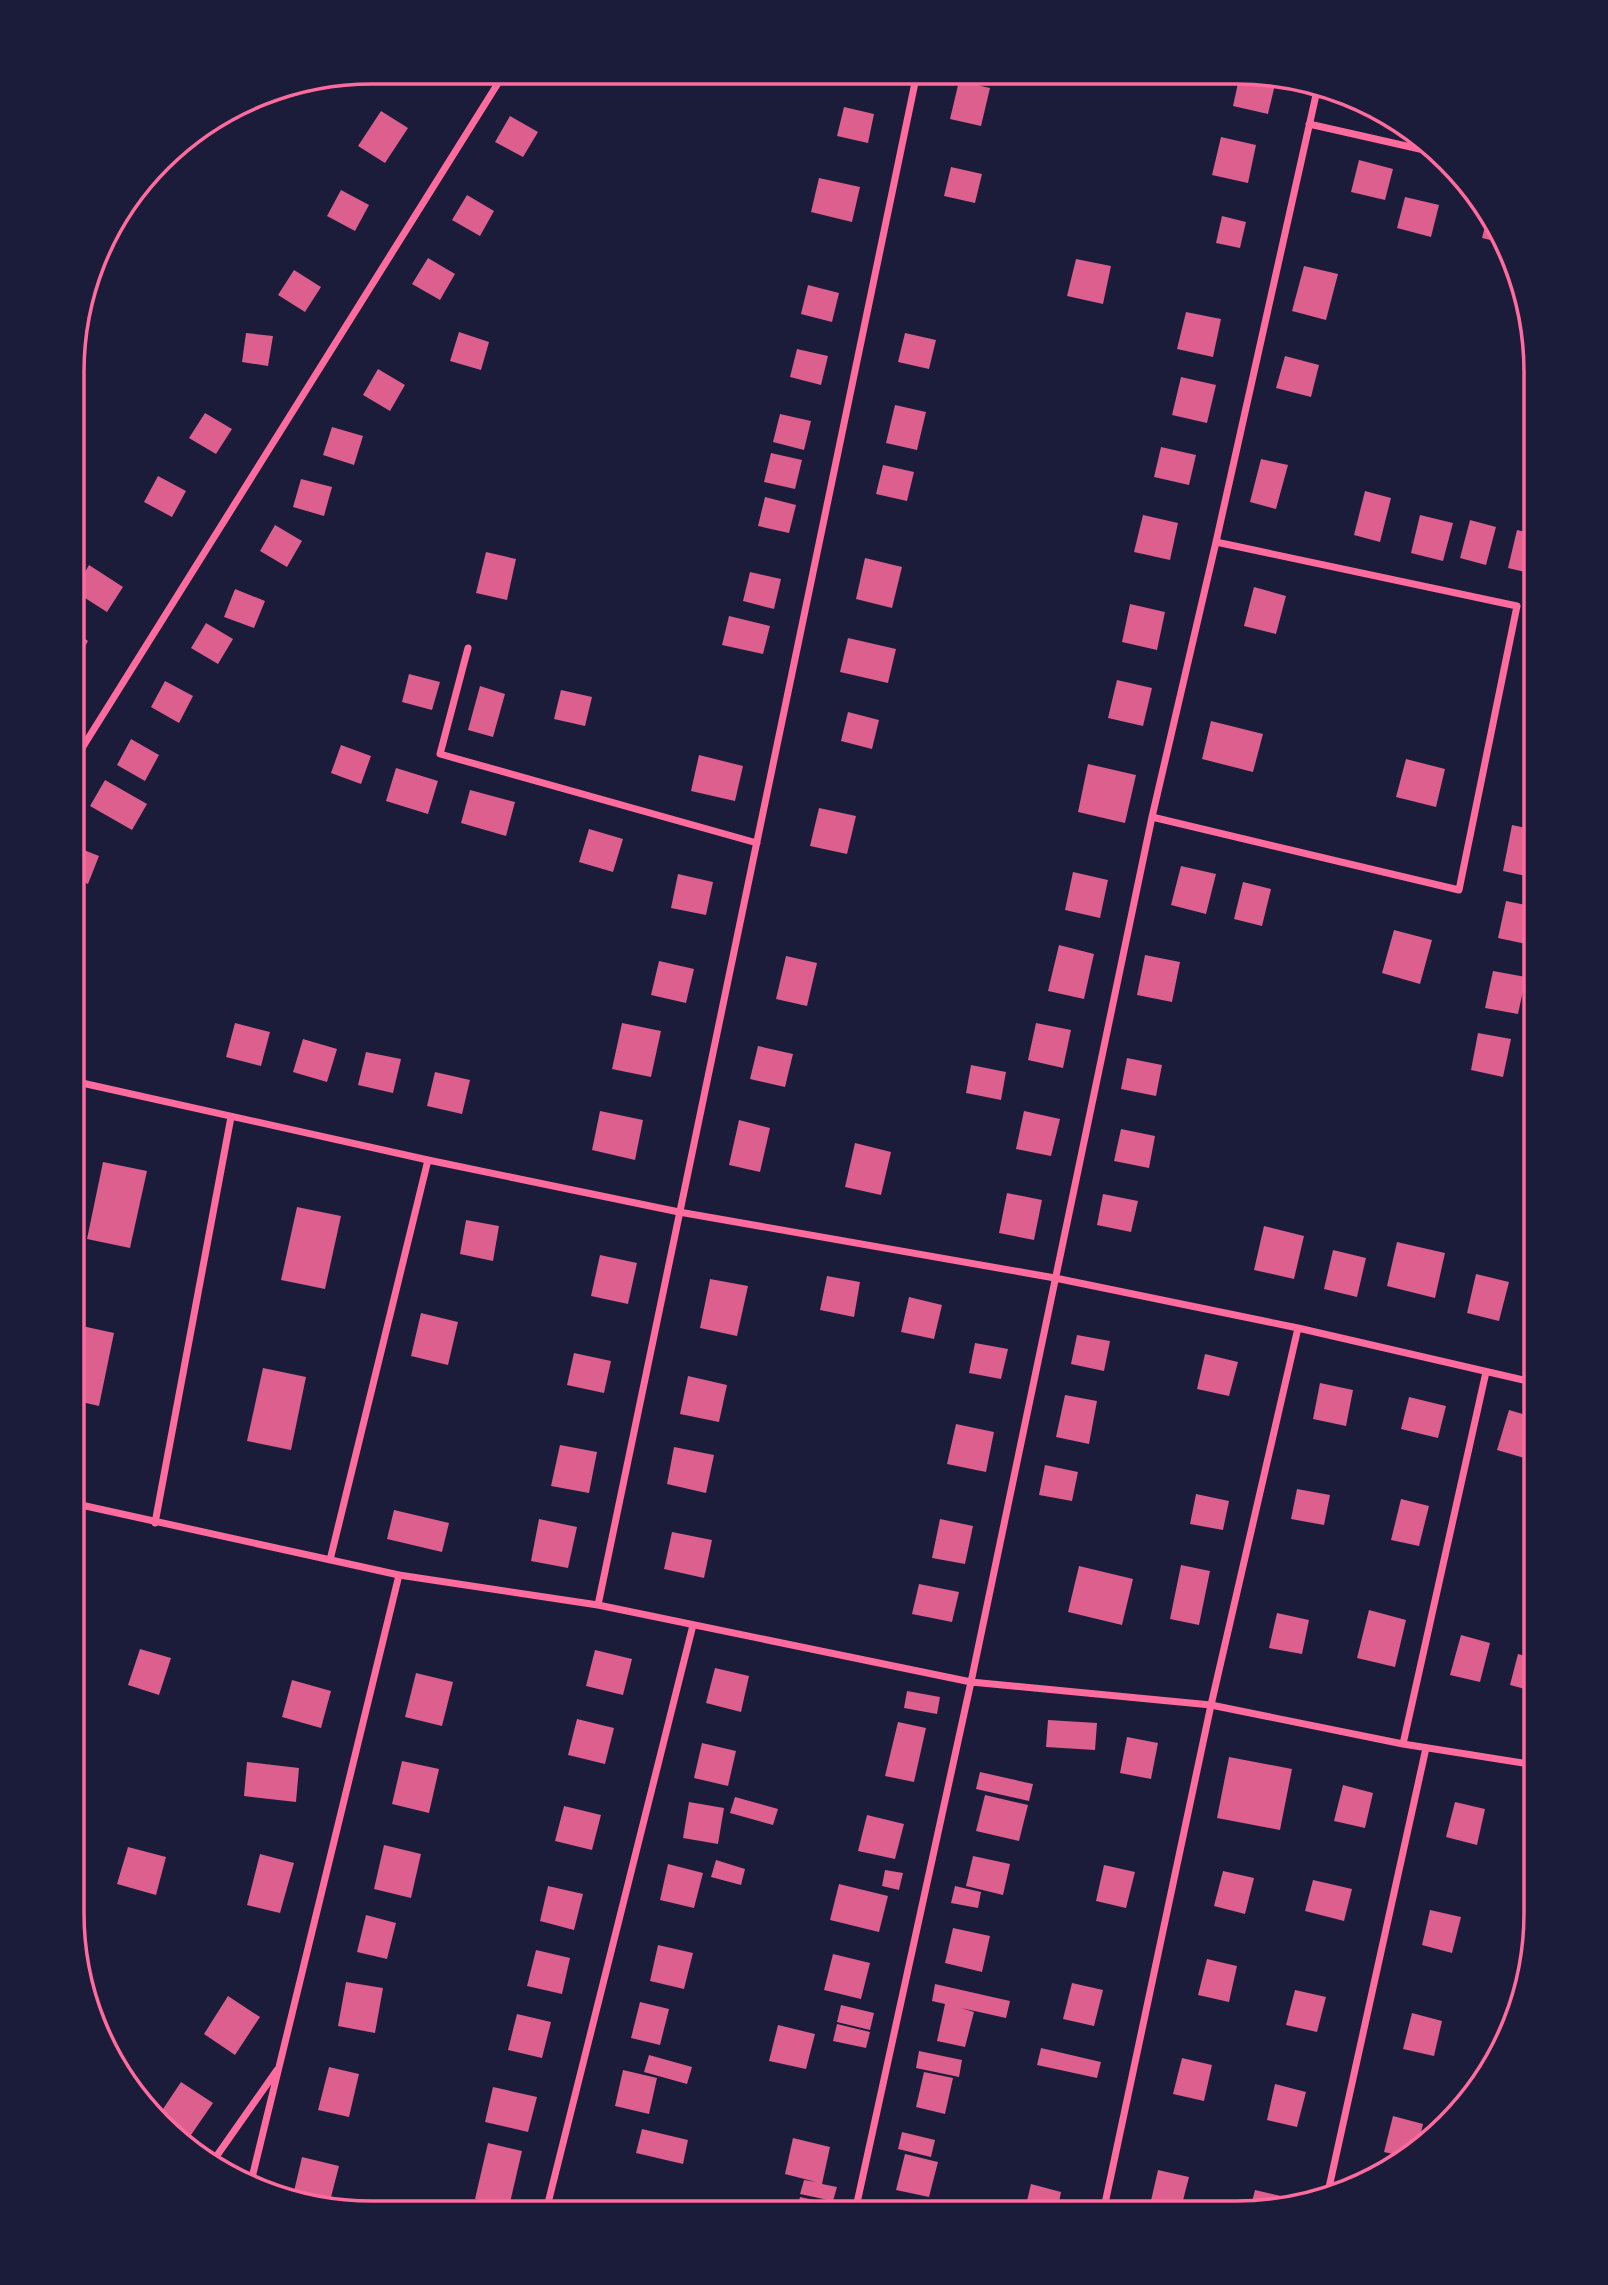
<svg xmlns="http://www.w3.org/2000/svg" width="1608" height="2285" font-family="'Exo 2',sans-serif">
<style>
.building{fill:#dd5f8e}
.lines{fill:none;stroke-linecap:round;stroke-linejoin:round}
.minor{stroke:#ff6b9d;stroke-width:7}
.rim{fill:none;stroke:#ff6b9d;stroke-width:3.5}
</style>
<rect width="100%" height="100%" fill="#1b1b3a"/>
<path class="building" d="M438 72H460L454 82Z
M553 72H574L568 81Z
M850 73H882L879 85 849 78Z
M1240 74 1277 76 1268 114 1233 106Z
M959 81 990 88 981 126 950 119Z
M1350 94 1382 112 1381 115 1347 107Z
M844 107 874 114 868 143 837 136Z
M381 111 408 128 385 163 358 146Z
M510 116 538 132 523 157 495 142Z
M1221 137 1256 145 1248 183 1212 175Z
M1359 160 1393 169 1385 200 1351 192Z
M951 167 982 174 975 203 944 196Z
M819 178 860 187 852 222 811 212Z
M341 190 369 205 355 231 327 216Z
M467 195 494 211 480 236 452 220Z
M1405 197 1439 205 1431 237 1397 228Z
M1222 216 1246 222 1240 248 1216 243Z
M1487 218 1505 240 1507 244 1482 238Z
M428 258 455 274 440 300 412 284Z
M1076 259 1111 266 1103 304 1067 296Z
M1304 266 1338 274 1326 320 1292 311Z
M294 270 321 287 305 312 278 295Z
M808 285 839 293 832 322 801 314Z
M1186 312 1221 319 1213 357 1177 349Z
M459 332 489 342 481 370 450 361Z
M246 333 273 336 268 366 242 362Z
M905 333 936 340 929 369 898 362Z
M797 349 828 356 821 385 790 377Z
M1285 356 1319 365 1311 397 1276 388Z
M378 369 405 385 390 411 363 395Z
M1181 377 1216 385 1207 423 1172 415Z
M895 405 926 412 917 450 886 443Z
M205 413 232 429 216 454 189 438Z
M780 414 811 421 804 450 773 442Z
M332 427 363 436 354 465 323 455Z
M1161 447 1196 455 1189 485 1154 477Z
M771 453 802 460 795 489 764 482Z
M1261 459 1288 465 1276 509 1250 502Z
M883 465 914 472 907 501 876 494Z
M158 476 186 491 172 517 144 502Z
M301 479 332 487 324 516 293 507Z
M1365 491 1391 498 1380 542 1354 535Z
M765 497 796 505 789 533 758 526Z
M1143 515 1178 523 1170 560 1134 552Z
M1420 515 1453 523 1443 561 1411 553Z
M1470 520 1496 527 1486 565 1460 558Z
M275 525 302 541 287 567 260 551Z
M1517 530 1536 534 1534 574 1508 568Z
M486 552 516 559 507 600 476 593Z
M865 558 902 567 892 608 856 599Z
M89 565 123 587 107 612 74 591Z
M750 572 781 579 774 609 743 601Z
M1254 587 1286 596 1276 634 1244 626Z
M235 589 265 601 254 628 224 617Z
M1130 604 1165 612 1157 650 1122 642Z
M729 616 770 626 763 654 722 645Z
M206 623 233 639 218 664 191 648Z
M74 631 88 641 74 665Z
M848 638 896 649 888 683 840 672Z
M409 674 440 682 432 710 402 702Z
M1117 680 1152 688 1143 726 1108 718Z
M165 681 193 696 179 723 151 707Z
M480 686 505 694 493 737 468 730Z
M561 690 592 697 585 726 554 719Z
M848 712 879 720 872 749 841 741Z
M1211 721 1263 734 1253 772 1202 759Z
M131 739 159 755 145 781 117 765Z
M341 745 371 756 361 784 331 773Z
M699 755 743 766 735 801 691 791Z
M1406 759 1445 769 1436 807 1396 797Z
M1088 764 1136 775 1125 823 1078 812Z
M396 768 438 781 428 814 386 801Z
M105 780 147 804 132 830 90 806Z
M470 790 515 802 506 836 461 823Z
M819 808 856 816 847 854 810 846Z
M1512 825 1536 830V878L1503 871Z
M589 829 623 839 613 872 579 862Z
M74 846 99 856 88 884 73 878Z
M1181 866 1216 874 1206 914 1171 905Z
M1073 872 1108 880 1100 918 1065 910Z
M678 874 713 882 706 915 671 908Z
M1243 882 1271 889 1262 926 1234 919Z
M1506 901 1536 907 1531 945 1498 938Z
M1394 930 1432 940 1420 984 1382 973Z
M1059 945 1094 954 1084 999 1048 991Z
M1145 955 1180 962 1172 1002 1137 995Z
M786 956 817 963 807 1006 776 999Z
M659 961 694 969 686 1003 651 995Z
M1493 971 1526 977 1518 1014 1485 1008Z
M235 1023 270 1032 261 1066 226 1057Z
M622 1023 661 1031 651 1077 612 1069Z
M1036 1023 1071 1030 1063 1068 1028 1060Z
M1478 1033 1511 1039 1503 1077 1471 1070Z
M303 1039 337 1049 327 1082 293 1072Z
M758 1046 793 1054 785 1087 750 1079Z
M366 1052 401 1059 393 1093 358 1085Z
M1127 1058 1162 1065 1156 1096 1121 1089Z
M971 1065 1006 1072 1001 1100 966 1093Z
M435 1072 470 1080 462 1114 427 1106Z
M600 1111 643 1120 635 1160 592 1150Z
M1024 1111 1060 1119 1051 1156 1016 1149Z
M739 1120 770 1128 760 1172 729 1165Z
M1121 1129 1155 1136 1149 1168 1114 1161Z
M855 1143 891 1152 881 1195 845 1187Z
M103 1162 147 1171 130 1248 87 1239Z
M1007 1193 1042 1200 1034 1240 999 1233Z
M1103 1194 1138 1201 1131 1232 1097 1225Z
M297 1207 341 1216 325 1289 281 1280Z
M466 1220 499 1226 493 1261 460 1254Z
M1264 1226 1304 1236 1294 1279 1254 1270Z
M1397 1242 1445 1253 1435 1298 1387 1286Z
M1333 1250 1366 1258 1357 1297 1324 1289Z
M600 1255 637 1263 628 1304 591 1296Z
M1476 1274 1509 1282 1499 1321 1467 1313Z
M827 1276 860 1282 854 1317 820 1310Z
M710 1279 748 1286 737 1336 700 1328Z
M909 1297 942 1305 934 1339 901 1332Z
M1535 1312H1536V1346L1527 1344Z
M421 1313 458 1322 448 1365 411 1356Z
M73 1324 114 1333 99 1406 73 1400Z
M1077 1335 1110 1341 1104 1371 1071 1364Z
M975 1343 1008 1349 1001 1379 969 1373Z
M574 1353 611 1361 604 1393 567 1385Z
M1205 1354 1238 1362 1229 1396 1197 1389Z
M263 1368 306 1377 291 1450 247 1441Z
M688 1376 727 1385 719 1422 680 1414Z
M1320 1383 1353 1390 1346 1426 1313 1419Z
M1065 1395 1097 1401 1089 1444 1056 1437Z
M1409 1397 1446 1406 1438 1438 1401 1429Z
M1509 1410 1536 1418V1442L1531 1460 1497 1450Z
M956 1424 994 1432 986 1472 947 1464Z
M560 1445 597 1452 589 1493 551 1486Z
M674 1447 714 1455 706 1493 667 1484Z
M1045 1465 1078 1472 1072 1501 1039 1495Z
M1297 1489 1330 1495 1324 1525 1291 1519Z
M1196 1494 1229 1501 1223 1530 1190 1524Z
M1401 1499 1429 1506 1419 1546 1391 1540Z
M394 1510 449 1523 442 1552 387 1539Z
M539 1519 577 1527 568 1568 531 1561Z
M940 1519 973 1526 965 1564 932 1558Z
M672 1532 712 1540 704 1578 664 1569Z
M1181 1565 1210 1571 1199 1625 1170 1619Z
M1079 1566 1133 1579 1122 1625 1068 1612Z
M919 1584 959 1592 952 1622 912 1614Z
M1369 1610 1406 1620 1395 1667 1357 1658Z
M1277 1613 1309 1620 1302 1654 1269 1648Z
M1461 1635 1490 1643 1480 1682 1450 1675Z
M140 1649 171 1658 159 1695 128 1685Z
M595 1650 632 1659 623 1695 586 1686Z
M1518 1654 1536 1659V1692L1510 1685Z
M715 1668 749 1676 741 1712 706 1703Z
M416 1673 453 1682 442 1726 405 1717Z
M292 1680 331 1691 321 1728 282 1717Z
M907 1691 940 1697 937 1714 904 1708Z
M577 1719 614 1728 605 1764 568 1755Z
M1048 1720 1097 1723 1095 1750 1046 1747Z
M898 1722 926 1728 914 1782 885 1776Z
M1127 1737 1158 1743 1151 1779 1120 1773Z
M702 1743 736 1751 728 1786 694 1778Z
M1229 1757 1292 1769 1280 1830 1217 1818Z
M402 1761 439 1769 429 1813 392 1804Z
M247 1762 299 1768 296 1802 244 1796Z
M980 1772 1033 1784 1029 1801 976 1789Z
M1343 1785 1373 1793 1365 1828 1334 1821Z
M985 1795 1028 1805 1019 1841 976 1831Z
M735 1797 778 1809 773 1825 730 1813Z
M689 1802 724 1808 718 1844 683 1838Z
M1455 1802 1485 1809 1477 1845 1446 1837Z
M564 1806 601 1815 592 1850 555 1841Z
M867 1815 904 1824 895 1859 858 1851Z
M384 1845 421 1854 411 1898 374 1889Z
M128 1847 166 1857 156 1895 117 1884Z
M260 1854 294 1863 280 1913 247 1905Z
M973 1856 1010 1864 1003 1895 966 1886Z
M716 1860 745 1869 741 1885 711 1877Z
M668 1864 703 1873 694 1908 660 1900Z
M1104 1865 1135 1872 1126 1908 1096 1901Z
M885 1870 903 1873 899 1890 882 1886Z
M1223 1871 1254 1878 1245 1914 1214 1906Z
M1313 1880 1352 1889 1344 1921 1305 1911Z
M839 1884 888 1896 879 1932 830 1920Z
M548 1886 583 1894 574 1930 540 1921Z
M955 1886 981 1892 978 1908 951 1903Z
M1430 1910 1461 1917 1452 1953 1422 1945Z
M366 1915 396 1923 387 1959 357 1952Z
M953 1928 990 1936 982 1972 945 1963Z
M658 1945 693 1953 684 1989 650 1981Z
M536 1950 570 1958 562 1994 527 1986Z
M833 1954 870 1963 861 1999 824 1990Z
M1207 1959 1237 1966 1229 2002 1198 1995Z
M1525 1963 1529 1964 1523 1997 1517 1995Z
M346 1982 383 1988 375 2033 338 2026Z
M1072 1983 1103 1990 1094 2026 1063 2019Z
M935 1984 1010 2001 1006 2018 961 2008 974 2012 965 2047 937 2041 945 2004 932 2001Z
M1295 1990 1326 1997 1317 2032 1286 2025Z
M228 1996 260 2017 235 2055 204 2034Z
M640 2002 669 2009 660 2045 631 2038Z
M841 2005 874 2013 870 2030 837 2022Z
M1412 2013 1442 2021 1434 2056 1403 2049Z
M517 2014 551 2022 542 2058 508 2050Z
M837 2024 870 2032 866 2048 833 2041Z
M778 2025 815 2034 806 2069 769 2061Z
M1041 2048 1101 2062 1097 2078 1037 2065Z
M919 2051 962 2060 959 2077 916 2068Z
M649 2055 692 2067 687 2084 644 2072Z
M1182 2058 1212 2065 1204 2101 1173 2094Z
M329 2067 359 2074 349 2117 318 2110Z
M623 2070 657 2078 649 2114 615 2106Z
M924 2072 953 2078 945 2114 916 2107Z
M181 2082 213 2103 191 2135 159 2115Z
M1275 2084 1306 2092 1297 2127 1267 2120Z
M493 2087 537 2097 528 2132 485 2122Z
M1393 2116 1423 2124 1417 2150 1406 2157 1384 2152Z
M642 2129 688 2140 683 2164 636 2153Z
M902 2132 935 2140 931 2157 898 2149Z
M793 2138 830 2147 822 2184 837 2187 833 2201 800 2194 804 2180 816 2182 785 2174Z
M488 2143 522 2151 509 2207 475 2199Z
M905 2154 938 2162 929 2197 896 2190Z
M302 2157 339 2166 328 2209 292 2200Z
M1158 2170 1189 2177 1180 2212 1150 2205Z
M1031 2184 1061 2192 1057 2213H1024Z
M1255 2190 1285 2197 1284 2202 1250 2210Z
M800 2197 833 2204 831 2212H796Z"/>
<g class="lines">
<path class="minor" d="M1309 124 1433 152
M468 648 440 754 757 843
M74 761 505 72
M1152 817 1459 890 1517 606 1216 542
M73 1081 428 1160 679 1212 1055 1278 1298 1328 1536 1383
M72 1503 399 1575 598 1605 971 1682 1211 1705 1403 1744 1536 1765
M155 1523 231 1117
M330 1560 428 1160
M598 1605 917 73
M1403 1744 1486 1372
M211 2164 277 2070
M250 2186 399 1575
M1328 2192 1426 1748
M546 2211 693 1625
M855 2212 971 1682 1152 817 1216 542 1318 86
M1103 2213 1211 1705 1298 1328"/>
</g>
<path d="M0 0H1608V2285H0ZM372 84H1236A288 288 0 0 1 1524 372V1913A288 288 0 0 1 1236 2201H372A288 288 0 0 1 84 1913V372A288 288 0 0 1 372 84Z" fill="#1b1b3a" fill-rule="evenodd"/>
<path class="rim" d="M372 84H1236A288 288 0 0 1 1524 372V1913A288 288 0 0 1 1236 2201H372A288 288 0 0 1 84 1913V372A288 288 0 0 1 372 84Z"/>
</svg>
